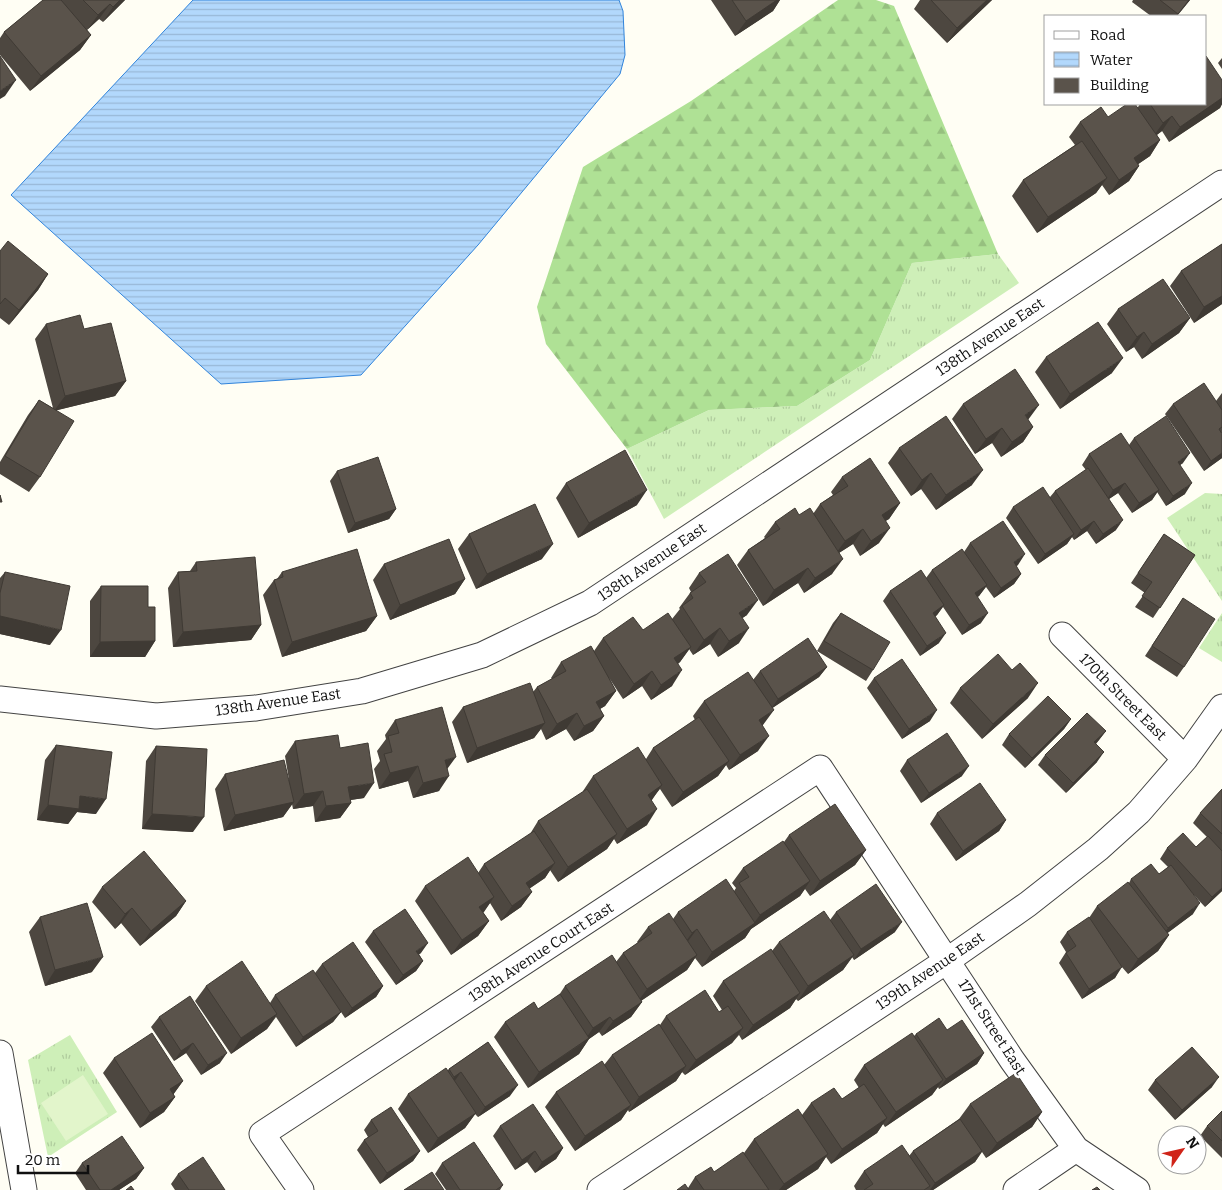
<svg xmlns="http://www.w3.org/2000/svg" width="1222" height="1190" font-family="Bitter,serif">
<style>
.grass{fill:url(#grass-tufts)}
.forest{fill:url(#forest-firs)}
.pitch{fill:#e2f5cb}
.water{fill:url(#water-rules);stroke:#3184db}
.lines{fill:none;stroke-linecap:round;stroke-linejoin:round}
.minor-casing{stroke:#434343;stroke-width:27}
.minor{stroke:#fff;stroke-width:25}
.wall{fill:#4d4740}
.shaded-wall{fill:#3f3a34}
.building{fill:#5a534b;stroke:#3f3a34}
.labels{text-anchor:middle;dominant-baseline:central;stroke-width:5;stroke-linejoin:round;paint-order:stroke}
.street-label{font-size:15px;fill:#101010;stroke:#fff}
</style>
<defs>
<pattern id="grass-tufts" width="24" height="20" patternUnits="userSpaceOnUse" patternTransform="scale(1.25)"><rect width="24" height="20" fill="#ceefb8"/><path d="M3 7l-1-3M5 7V3M7 7l1-3M15 17l-1-3M17 17v-4M19 17l1-3" fill="none" stroke="#b0cc9d"/></pattern>
<pattern id="forest-firs" width="22" height="20" patternUnits="userSpaceOnUse" patternTransform="scale(1.25)"><rect width="22" height="20" fill="#afe195"/><path d="M5 1l3.5 6h-7zM16 11l3.5 6h-7z" fill="#96c07f"/></pattern>
<pattern id="water-rules" width="6" height="5" patternUnits="userSpaceOnUse" patternTransform="scale(1.25)"><rect width="6" height="5" fill="#b2d8fc"/><path d="M0 2.5h6" fill="none" stroke="#98b8d7"/></pattern>
</defs>
<rect width="100%" height="100%" fill="#fffef4"/>
<path class="grass" d="M998 254 1019 283 664 519 627 449 709 410 797 406 870 360 912 263Z
M1205 493 1222 494V601L1167 518Z
M1222 613V662L1199 648Z
M70 1035 117 1112 48 1157 28 1060Z"/>
<path class="forest" d="M838 0H876L894 6 998 254 912 263 870 360 797 406 709 410 627 449 546 344 537 307 583 167 691 101Z"/>
<path class="pitch" d="M83 1075 108 1114 66 1141 41 1103Z"/>
<path class="water" d="M193 0H619L623 11 625 55 620 74 478 245 361 375 221 384 11 195Z"/>
<g class="lines">
<g class="minor-casing">
<path id="minor" d="M1062 635 1185 759
M0 699 156 716 256 708 362 691 482 655 590 603 1222 183
M0 1053 24 1190
M301 1190 262 1134 820 768 1012 1060 1076 1149 1137 1190
M600 1190 948 960 1028 904 1098 849 1139 812 1185 759 1222 707
M1016 1190 1076 1149"/>
</g>
<use href="#minor" class="minor"/>
</g>
<path class="wall" d="M43 0H125L103 22 99 19 87 30 91 35 80 50 30 91 0 55V38L4 32Z
M711 0H780L773 11 735 36Z
M920 0H992L947 43 914 9Z
M1133 0H1190L1177 16H1151L1132 2Z
M1222 58V69L1218 63Z
M1222 80V104L1220 108 1169 142 1162 131 1157 135 1160 140 1150 156 1138 164 1139 166 1129 181 1109 195 1102 185 1096 193 1037 233 1012 196 1023 180 1075 145 1069 137 1080 122 1108 117 1138 107 1140 104H1206Z
M1222 244V304L1194 323 1170 286 1181 271Z
M0 251 48 274 38 290 9 325 0 318Z
M1118 309 1190 318 1179 333 1142 359 1134 347 1126 352 1107 324Z
M46 324 84 329 126 381 115 396 57 410 40 477 29 492 0 474V462L28 415 39 400 53 408 35 339Z
M1046 357 1112 373 1060 409 1035 372Z
M1222 393V433H1221L1222 458 1204 471 1165 414 1173 404 1216 401Z
M963 404 1028 420 1033 427 1023 442 1001 457 992 443 975 454 952 419Z
M1134 438 1183 463 1180 465 1185 494 1166 506 1157 492 1152 500 1132 513 1118 493 1109 499 1116 530 1096 544 1087 531 1074 540 1072 537 1067 544 1038 564 1006 518 1013 507 1050 497 1055 491 1086 470 1082 465 1089 454 1129 445Z
M899 448 972 485 936 510 921 489 911 496 888 463Z
M337 471 396 509 389 519 348 533 330 481Z
M842 477 900 503 889 519 885 521 879 543 860 556 853 544 839 553 832 574 804 593 798 583 763 606 737 565 748 550 765 538 764 537 775 522 799 515 813 514 820 504 833 495 831 492Z
M566 483 637 505 578 538 556 498Z
M469 534 542 559 476 589 458 549Z
M1164 534 1195 555 1153 618 1135 607 1145 593 1131 583Z
M970 543 1018 565 1016 566 1021 574 1014 584 994 598 986 587 979 596 977 597 981 623 962 635 943 607 937 615 935 617 939 643 920 656 883 601 890 591 926 578 932 570 964 552Z
M196 562 261 625 251 640 173 647 168 588 178 572 190 571Z
M384 564 465 579 455 594 390 620 373 580Z
M5 572 50 645 0 634V578Z
M282 572 377 616 366 631 282 657 263 595 274 580 277 579Z
M699 573 747 615 742 618 739 643 718 657 710 644 693 655 689 649 680 662 678 664 672 686 651 700 642 686 623 699 609 678 616 691 605 706 600 709 604 716 593 731 574 741 566 729 546 740 541 729 534 738 467 763 452 722 463 707 533 692 537 687 552 679 551 678 561 662 594 651 603 638 643 630 672 619 680 609 679 608 690 593 691 592 689 588Z
M101 586 148 607 155 641 145 657H90V601Z
M1183 598 1184 667 1177 677 1145 656Z
M841 613 873 670 866 681 817 651 833 623Z
M827 667 819 677 772 708 762 726 758 751 729 770 726 765 718 776 672 807 660 789 651 800 647 825 617 844 614 839 607 849 558 882 550 870 545 878 529 889 532 892 521 907 501 921 490 903 483 912 489 921 478 936 451 955 415 901 425 886 478 873 484 864 530 834 538 821 583 792V791L593 776 646 759 653 748 695 720 693 716 704 701 753 680 760 671Z
M874 678 930 721 902 739 867 688Z
M960 688 1028 698 982 739 950 703Z
M1071 719 1064 729 1025 768 1002 745 1009 734Z
M395 720 447 770 439 791 413 798 408 781 379 789 374 769 380 761 377 751 386 739 385 735Z
M1106 731 1096 744 1097 762 1066 793 1038 765 1045 755Z
M295 741 340 748 364 798 350 800 351 803 340 818 315 822 313 806 293 809 292 804 283 817 224 831 215 789 225 774 289 780 285 756Z
M56 745 96 814 77 812 68 824 37 820 45 760Z
M156 746 193 832 142 829 146 761Z
M907 760 962 776 921 803 900 771Z
M1222 789V891L1205 907 1192 893 1193 914 1167 933 1169 935 1158 951 1128 974 1121 966 1115 978 1082 999 1059 963 1066 952 1060 942 1067 932 1089 918 1097 906 1129 883 1131 879 1159 874 1168 867 1160 859 1167 848 1196 847 1207 837 1193 823 1200 813Z
M937 813 1006 820 999 831 956 861 930 824Z
M789 835 866 850 855 865 810 896 805 889 800 896 751 929 745 938 702 967 695 958 687 970 641 1001 642 1002 631 1017 602 1036 599 1032 589 1039 579 1054 528 1088 494 1037 505 1022 538 1009 559 995 565 986 616 962 623 953 638 943 637 942 648 927 673 919 678 912 734 891 736 888 732 883 743 868 784 842Z
M102 887 186 901 176 916 140 946 121 923 115 929 92 902Z
M836 912 895 932 854 960 852 957 843 970 798 1001 796 999 790 1008 742 1040 739 1035 732 1043 685 1075 682 1072 676 1081 629 1112 628 1110 621 1120 575 1151 545 1107 556 1092 604 1065 612 1055 660 1025 666 1016 719 1012 722 1010 713 996 723 981 772 951 779 942 830 920Z
M40 917 92 972 45 986 29 932Z
M373 931 421 953 419 954 423 961 416 971 396 985 365 942Z
M322 964 383 986 376 997 345 1018 341 1012 333 1022 296 1047 276 1017 267 1029 231 1054 195 1001 206 986 270 1003 275 995 315 973Z
M159 1017 220 1063 201 1075 186 1053 174 1061 151 1027Z
M947 1030 984 1053 977 1064 939 1089 938 1087 932 1095 885 1127 883 1124 877 1133 831 1164 826 1157 818 1169 786 1190H677L688 1188 695 1177 714 1172 744 1153 754 1139 802 1115 811 1103 842 1099 859 1088 854 1080 864 1065 914 1036 916 1034Z
M488 1042 510 1096 478 1117 475 1114 465 1128 428 1153 398 1109 408 1094 448 1070 449 1069Z
M114 1058 183 1081 173 1095 175 1097 164 1112 140 1128 103 1073Z
M1155 1080 1212 1087 1175 1120 1148 1090Z
M970 1104 1042 1112 1032 1127 986 1158 982 1152 975 1162 933 1190H856L854 1186 864 1171 909 1156 913 1151 959 1119Z
M1222 1111V1158L1200 1136 1207 1126Z
M371 1120 420 1151 413 1161 380 1184 357 1150 364 1140 368 1137 364 1130Z
M500 1126 563 1148 556 1159 535 1173 527 1162 515 1170 493 1136Z
M82 1163 144 1168 136 1179 119 1190H86L75 1173Z
M442 1163 503 1185 500 1190H446L435 1174Z
M178 1174 225 1190H175L171 1184Z"/>
<path class="shaded-wall" d="M120 0H125L103 22 113 7Z
M777 0H780L773 11 735 36 746 21Z
M987 0H992L947 43 957 28Z
M1189 0H1190L1177 16Z
M110 4 99 19 87 30 98 15Z
M91 35 80 50 30 91 41 76Z
M16 80 5 96 0 99V91Z
M1222 98V104L1220 108 1169 142 1180 127Z
M1172 116 1162 131 1152 138 1163 123Z
M1160 140 1150 156 1124 174 1134 158Z
M1139 166 1129 181 1109 195 1119 180Z
M1107 178 1096 193 1037 233 1048 217Z
M48 274 38 290 9 325 19 310Z
M1222 296V304L1194 323 1204 307Z
M1190 318 1179 333 1142 359 1152 344Z
M1144 332 1134 347 1126 352 1137 337Z
M1123 358 1112 373 1060 409 1070 394Z
M126 381 115 396 54 411 65 396Z
M1039 405 1028 420 1025 415Z
M1033 427 1023 442 1001 457 1012 442Z
M1002 428 992 443 975 454 986 439Z
M1190 453 1183 463 1170 472 1178 462Z
M1222 453V458L1204 471 1211 461Z
M983 470 972 485 936 510 946 495Z
M931 473 921 489 911 496 922 480Z
M1125 483 1118 493 1106 501 1113 490Z
M1192 483 1185 494 1166 506 1173 496Z
M647 490 637 505 578 538 589 523Z
M1159 490 1152 500 1132 513 1139 503Z
M900 503 889 519 871 530 882 515Z
M396 509 389 519 348 533 355 523Z
M1123 520 1116 530 1096 544 1103 534Z
M1094 521 1087 531 1074 540 1081 530Z
M890 528 879 543 860 556 871 541Z
M863 529 853 544 834 556 845 541Z
M1074 534 1067 544 1038 564 1045 554Z
M553 544 542 559 476 589 487 574Z
M1025 554 1018 565 1006 573 1014 562Z
M843 559 832 574 804 593 815 578Z
M808 568 798 583 763 606 774 590Z
M1021 574 1014 584 994 598 1001 588Z
M465 579 455 594 390 620 400 605Z
M987 585 979 596 968 604 975 593Z
M758 600 747 615 728 628 739 613Z
M944 605 937 615 926 623 933 613Z
M988 613 981 623 962 635 969 625Z
M0 616 61 630 50 645 0 634Z
M377 616 366 631 282 657 292 642Z
M261 625 251 640 173 647 183 632Z
M720 628 710 644 693 655 704 640Z
M749 628 739 643 718 657 729 641Z
M946 633 939 643 920 656 927 646Z
M155 641 145 657H90L100 642Z
M691 647 680 662 663 673 674 658Z
M827 667 819 677 771 709 778 699Z
M682 670 672 686 651 700 661 685Z
M652 671 642 686 623 699 634 684Z
M1038 683 1028 698 982 739 993 724Z
M616 691 605 706 586 717 596 702Z
M774 710 763 725 748 735 759 720Z
M937 710 930 721 902 739 909 729Z
M577 713 566 729 546 740 557 724Z
M604 716 593 731 574 741 584 726Z
M1071 719 1064 729 1025 768 1032 758Z
M545 723 534 738 467 763 477 748Z
M1106 731 1098 741 1087 752 1094 742Z
M769 736 758 751 729 770 740 755Z
M1104 752 1097 762 1066 793 1073 783Z
M456 757 445 772V760Z
M729 761 718 776 672 807 683 792Z
M418 766 408 781 379 789 390 773Z
M969 766 962 776 921 803 929 793Z
M449 776 439 791 413 798 423 783Z
M374 783 364 798 337 802 348 787Z
M662 785 652 800 637 810 648 795Z
M323 791 313 806 293 809 304 794Z
M80 796 106 799 96 814 77 812 68 824 37 820 48 805Z
M294 802 283 817 224 831 235 815Z
M351 803 340 818 315 822 326 806Z
M657 809 647 825 617 844 627 829Z
M152 814 204 817 193 832 142 829Z
M1006 820 999 831 956 861 963 851Z
M617 834 607 849 558 882 568 867Z
M866 850 855 865 810 896 820 881Z
M555 863 545 878 515 898 526 883Z
M810 881 800 896 751 929 745 938 702 967 712 952 754 923 760 915Z
M1222 888V891L1205 907 1212 897Z
M532 892 521 907 501 921 512 906Z
M494 897 484 912 469 922 479 907Z
M186 901 176 916 140 946 151 931Z
M1200 903 1193 914 1161 938 1168 928Z
M132 908 121 923 115 929 125 914Z
M489 921 478 936 451 955 462 940Z
M902 922 895 932 854 960 861 949Z
M697 929 686 944 681 948 692 933Z
M1169 935 1158 951 1128 974 1138 959Z
M428 943 421 953 409 961 416 951Z
M697 955 687 970 636 1004 647 989Z
M854 955 843 970 798 1001 808 986Z
M103 957 92 972 45 986 55 970Z
M423 961 416 971 396 985 403 975Z
M1122 967 1115 978 1082 999 1089 989Z
M383 986 376 997 345 1018 352 1008Z
M800 993 790 1008 742 1040 753 1025Z
M642 1002 631 1017 602 1036 613 1021Z
M341 1012 333 1022 296 1047 303 1037Z
M277 1014 267 1029 231 1054 241 1038Z
M610 1017 599 1032 589 1039 579 1054 528 1088 539 1072 583 1043 593 1028Z
M743 1028 732 1043 685 1075 696 1060Z
M193 1043 186 1053 174 1061 181 1051Z
M227 1053 220 1063 201 1075 208 1065Z
M984 1053 977 1064 939 1089 946 1079Z
M686 1066 676 1081 629 1112 639 1097Z
M461 1072 454 1082 447 1087 454 1077Z
M1219 1077 1212 1087 1175 1120 1182 1110Z
M943 1080 932 1095 885 1127 896 1112Z
M183 1081 172 1096 170 1089Z
M518 1085 510 1096 478 1117 485 1107Z
M175 1097 164 1112 140 1128 150 1113Z
M631 1105 621 1120 575 1151 585 1136Z
M1042 1112 1032 1127 986 1158 997 1143Z
M476 1113 465 1128 428 1153 438 1138Z
M887 1118 877 1133 831 1164 842 1149Z
M563 1148 556 1159 535 1173 542 1162Z
M420 1151 413 1161 380 1184 387 1173Z
M535 1151 527 1162 515 1170 522 1160Z
M982 1151 975 1162 933 1190H930L935 1183Z
M828 1154 818 1169 786 1190H779L784 1184Z
M144 1168 136 1179 119 1190H111Z"/>
<path class="building" d="M43 0H61L91 35 41 76 4 32Z
M83 0H120L113 7 110 4 98 15Z
M732 0H777L746 21Z
M931 0H987L957 28Z
M1160 0H1189L1178 14Z
M0 56 16 80 0 91Z
M1206 56 1222 80V98L1180 127 1172 116 1163 123 1150 104H1206Z
M1127 104H1135L1160 140 1134 158 1139 166 1119 180 1080 122 1101 107 1108 117Z
M1082 141 1107 178 1048 217 1023 180Z
M8 241 48 274 19 310 5 298 0 304V251Z
M1222 244V296L1204 307 1181 271Z
M1163 279 1190 318 1152 344 1144 332 1137 337 1118 309Z
M80 315 84 329 111 323 126 381 65 396 46 324Z
M1098 322 1123 358 1070 394 1046 357Z
M1015 369 1039 405 1025 415 1033 427 1012 442 1002 428 986 439 963 404Z
M1204 383 1222 410V427L1219 429 1222 434V453L1211 461 1173 404Z
M39 400 74 421 40 477 5 456Z
M946 416 983 470 946 495 931 473 922 480 899 448Z
M1166 416 1190 453 1178 462 1192 483 1173 496 1134 438Z
M1121 433 1159 490 1139 503 1125 483 1113 490 1089 454Z
M625 450 647 490 589 523 566 483Z
M378 457 396 509 355 523 337 471Z
M870 458 900 503 882 515 890 528 871 541 863 529 845 541 820 504 848 486 842 477Z
M1088 468 1123 520 1103 534 1094 521 1081 530 1055 491Z
M1043 487 1074 534 1045 554 1013 507Z
M0 495 2 502H0Z
M535 504 553 544 487 574 469 534Z
M795 508 799 515 810 508 843 559 815 578 808 568 774 590 748 550 780 529 775 522Z
M1003 521 1025 554 1014 562 1021 574 1001 588 970 543Z
M1164 534 1195 555 1160 608 1142 596 1152 582 1138 573Z
M449 539 465 579 400 605 384 564Z
M357 549 377 616 292 642 274 580 283 577 282 572Z
M962 549 987 585 975 593 988 613 969 625 932 570Z
M728 554 758 600 739 613 749 628 729 641 720 628 704 640 682 606 693 598 690 593 706 582 699 573Z
M255 557 261 625 183 632 178 572 197 571 196 562Z
M921 570 944 605 933 613 946 633 927 646 890 591Z
M5 572 70 586 61 630 0 616V593Z
M101 586H148V607H155V641L100 642Z
M1183 598 1215 619 1184 667 1152 646Z
M668 613 691 647 674 658 682 670 661 685 652 671 634 684 603 638 633 617 643 630Z
M841 613 890 642 873 670 824 641Z
M808 638 827 667 778 699 760 671Z
M591 646 616 691 596 702 604 716 584 726 577 713 557 724 537 687 566 671 561 662Z
M998 654 1012 670 1020 663 1038 683 993 724 960 688Z
M902 659 937 710 909 729 874 678Z
M748 672 774 710 759 720 769 736 740 755 704 701Z
M530 683 545 723 477 748 463 707Z
M1048 696 1071 719 1032 758 1009 734Z
M442 707 456 757 445 760 449 776 423 783 418 766 390 773 384 754 392 752 388 736 399 733 395 720Z
M1087 713 1106 731 1094 742 1104 752 1073 783 1045 755Z
M699 717 729 761 683 792 653 748Z
M947 733 969 766 929 793 907 760Z
M338 735 340 748 368 743 374 783 348 787 351 803 326 806 323 791 304 794 295 741Z
M56 745 112 752 106 799 80 796 79 809 48 805Z
M156 746 207 749 204 817 152 814Z
M638 747 662 785 648 795 657 809 627 829 593 776Z
M284 760 294 802 235 815 225 774Z
M980 783 1006 820 963 851 937 813Z
M587 789 617 834 568 867 538 821Z
M1222 789V834L1200 813Z
M835 804 866 850 820 881 789 835Z
M534 831 555 863 526 883 532 892 512 906 484 864Z
M1183 833 1196 847 1208 836 1222 851V888L1212 897 1167 848Z
M783 841 810 881 760 915 739 883 749 877 743 868Z
M144 851 186 901 151 931 132 908 125 914 102 887Z
M468 857 494 897 479 907 489 921 462 940 425 886Z
M1151 864 1159 874 1171 865 1200 903 1168 928 1131 879Z
M726 879 755 923 712 952 697 929 692 933 678 912Z
M1128 882 1169 935 1138 959 1097 906Z
M876 884 902 922 861 949 836 912Z
M87 903 103 957 55 970 40 917Z
M405 909 428 943 416 951 423 961 403 975 373 931Z
M824 911 854 955 808 986 779 942Z
M669 913 697 955 647 989 623 953 652 933 648 927Z
M1089 917 1122 967 1089 989 1066 953 1076 946 1067 932Z
M353 942 383 986 352 1008 322 964Z
M771 949 800 993 753 1025 723 981Z
M612 955 642 1002 613 1021 610 1017 593 1028 565 986Z
M242 961 277 1014 241 1038 206 986Z
M313 970 341 1012 303 1037 275 995Z
M705 990 719 1012 728 1006 743 1028 696 1060 666 1016Z
M560 994 589 1038 539 1072 505 1022 534 1002 538 1009Z
M190 996 227 1053 208 1065 193 1043 181 1051 159 1017Z
M939 1018 947 1030 962 1020 984 1053 946 1079 916 1034Z
M659 1024 686 1066 639 1097 612 1055Z
M152 1033 183 1081 170 1089 175 1097 150 1113 114 1058Z
M912 1033 943 1080 896 1112 864 1065Z
M488 1042 518 1085 485 1107 461 1072 454 1077 449 1069Z
M1192 1047 1219 1077 1182 1110 1155 1080Z
M602 1061 631 1105 585 1136 556 1092Z
M446 1068 476 1113 438 1138 408 1094Z
M1016 1073 1042 1112 997 1143 970 1104Z
M864 1084 887 1118 842 1149 811 1103 834 1088 842 1099Z
M533 1104 563 1148 542 1162 535 1151 522 1160 500 1126Z
M391 1107 420 1151 387 1173 364 1140 378 1131 371 1120Z
M798 1109 828 1154 784 1184 754 1139Z
M1222 1111V1141L1207 1126Z
M960 1119 982 1151 935 1183 913 1151Z
M122 1136 144 1168 111 1190H100L82 1163Z
M474 1142 503 1185 496 1190H460L442 1163Z
M902 1145 930 1186 924 1190H864L873 1184 864 1171Z
M743 1152 769 1190H704L695 1177 711 1167 714 1172Z
M203 1157 225 1190H189L178 1174Z
M432 1172 444 1190H404Z
M685 1184 689 1190H677Z
M131 1186 134 1190H126Z
M1097 1187 1100 1190H1092Z"/>
<g class="labels">
<g class="street-label">
<text transform="translate(990 337) rotate(-34)">138th Avenue East</text>
<text transform="translate(652 562) rotate(-34)">138th Avenue East</text>
<text transform="translate(1123 697) rotate(45)">170th Street East</text>
<text transform="translate(278 702) rotate(-8)">138th Avenue East</text>
<text transform="translate(541 952) rotate(-33)">138th Avenue Court East</text>
<text transform="translate(930 971) rotate(-34)">139th Avenue East</text>
<text transform="translate(992 1027) rotate(57)">171st Street East</text>
</g>
</g>
<rect x="1044" y="15" width="162" height="90" fill="#ffffff" stroke="#9f9f9f"/>
<rect x="1054" y="31" width="25" height="8" fill="#ffffff" stroke="#9f9f9f"/>
<text x="1090" y="40" font-size="15" fill="#101010">Road</text>
<rect x="1054" y="52" width="25" height="15" fill="url(#water-rules)" stroke="#9f9f9f"/>
<text x="1090" y="65" font-size="15" fill="#101010">Water</text>
<rect x="1054" y="78" width="25" height="15" fill="#5a534b" stroke="#9f9f9f"/>
<text x="1090" y="90" font-size="15" fill="#101010">Building</text>
<g transform="translate(1182 1150) rotate(56)"><circle r="24" fill="#ffffff" stroke="#9f9f9f"/>
<path d="M0-4L9 19L0 12L-9 19Z" fill="#d02418"/>
<text y="-8" font-size="14" font-weight="bold" text-anchor="middle" fill="#101010">N</text>
</g>
<path d="M18 1165v8h70v-8" fill="none" stroke="#101010" stroke-width="2.5"/>
<text x="25" y="1165" font-size="15" fill="#101010" stroke="#ffffff" stroke-width="4" paint-order="stroke">20 m</text>
</svg>
